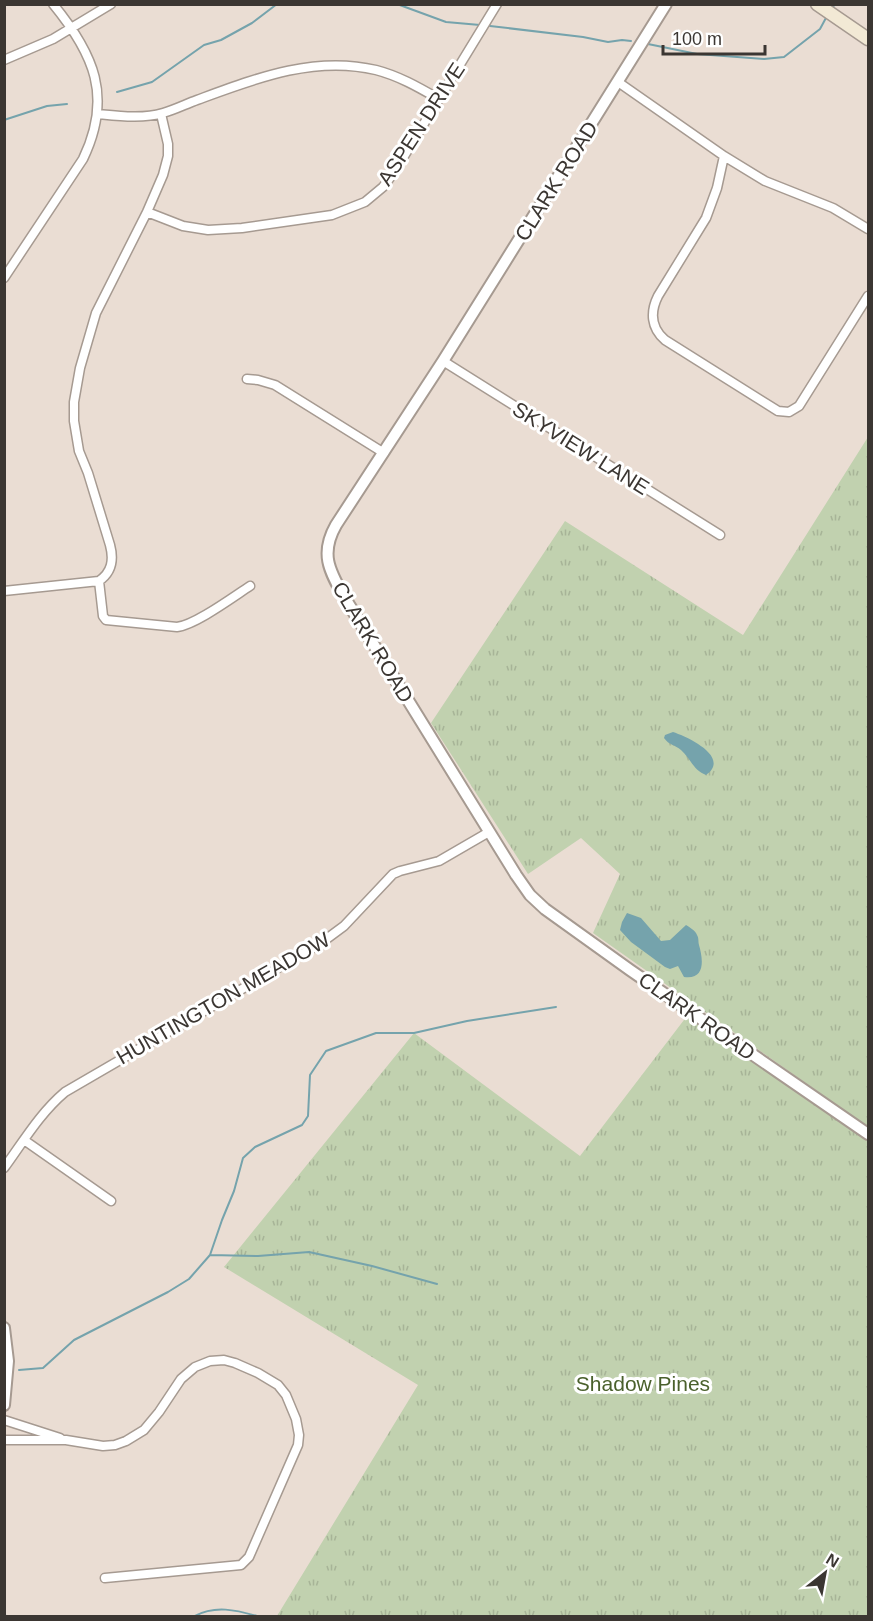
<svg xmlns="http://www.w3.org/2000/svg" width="873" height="1621" font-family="Arial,sans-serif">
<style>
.park{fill:url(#park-tufts)}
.water{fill:#75a3ac}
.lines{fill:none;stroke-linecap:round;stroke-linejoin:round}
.stream{stroke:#75a3ac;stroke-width:2}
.minor-casing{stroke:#a69a91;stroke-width:11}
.tertiary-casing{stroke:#a69a91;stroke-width:14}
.secondary-casing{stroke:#a69a91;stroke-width:15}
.minor{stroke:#fff;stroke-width:8}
.tertiary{stroke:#fff;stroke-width:10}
.secondary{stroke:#f2e9d5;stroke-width:12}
.labels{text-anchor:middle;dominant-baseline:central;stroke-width:6;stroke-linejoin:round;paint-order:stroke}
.street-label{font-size:21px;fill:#3b3632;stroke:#fff}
.park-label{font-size:21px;fill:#4a602c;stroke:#fff}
</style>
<defs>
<pattern id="park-tufts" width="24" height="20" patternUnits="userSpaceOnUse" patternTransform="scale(1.5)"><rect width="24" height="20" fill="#c1d1af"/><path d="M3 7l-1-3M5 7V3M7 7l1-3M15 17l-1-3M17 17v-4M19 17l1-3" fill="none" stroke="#a7b497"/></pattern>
</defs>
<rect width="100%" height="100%" fill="#eaddd3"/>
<path class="park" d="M868 437V1127L593 933 620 874 581 838 528 874 431 723 565 521 743 635Z
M687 1016 868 1141V1616H277L418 1385 224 1267 414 1033 580 1156Z"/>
<path class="water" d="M673 732C688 737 731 757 706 775 693 770 691 759 681 750 675 745 669 745 664 738L665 735Z
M627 913 641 918 661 941 670 940 686 925C689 927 696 931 697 935 699 938 698 941 699 945 703 959 706 980 684 977L678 966 670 969 665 967 631 942 620 930 622 922Z"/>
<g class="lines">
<path class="stream" d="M397 4 446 22 480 25
M833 7 835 4
M490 26 583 37 608 42 622 40 631 41
M648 44 697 54 764 59 784 57 820 29 827 16
M117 92 152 82 204 45 221 40 252 23 277 4
M4 120 47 106 67 104
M210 1255 258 1256 309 1252 372 1266 437 1284
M19 1370 43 1368 74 1340 168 1292 189 1279 210 1255 222 1220 234 1191 243 1158 255 1147 302 1125 308 1116 310 1075 326 1051 376 1033H414L467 1021 556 1007
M4 1614 6 1616
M195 1616C215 1605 236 1610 257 1616"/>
<g class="minor-casing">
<path id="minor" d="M4 60 53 39 111 4
M618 82 724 156
M98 114C119 116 143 119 163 113 174 110 186 104 197 100 254 79 314 55 376 70 399 76 418 87 439 99
M147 212 183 226 208 230 242 228 332 215 365 202 383 187 395 171 497 4
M868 229 833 208 765 181 724 156 717 188 706 218 658 296C650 312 651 328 665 340L778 411 789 412 799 406 868 296
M4 278 83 159C113 97 94 54 53 4
M443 361 720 535
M247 379 258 380 275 385 384 453
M99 581 103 616 106 620 177 627C195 625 233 597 250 586
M4 591 99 581C112 572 114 560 110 545L88 473 79 451 74 421V402L80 368 96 313 147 212 163 175 168 156V144L161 114
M24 1140 111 1201
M4 1168C23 1142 40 1113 65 1092L321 943 344 926 393 874 400 871 439 861 489 832
M4 1420 60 1438
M4 1440H66L103 1446 115 1445 126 1441 144 1430 159 1412 181 1379 195 1367 210 1361 224 1360 235 1363 258 1373 278 1385 286 1395 296 1419 299 1435 298 1445 249 1557 241 1565 105 1578"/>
</g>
<g class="tertiary-casing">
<path id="tertiary" d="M666 4 443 361 336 525C320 553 329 570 343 595L516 875 530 895 545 909 630 970 868 1134
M4 1328 8 1361 4 1405"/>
</g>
<g class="secondary-casing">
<path id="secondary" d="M817 4 868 39"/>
</g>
<use href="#minor" class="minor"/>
<use href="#tertiary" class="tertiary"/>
<use href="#secondary" class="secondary"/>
</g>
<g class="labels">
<g class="street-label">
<text transform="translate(421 124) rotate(-57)">ASPEN DRIVE</text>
<text transform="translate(556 181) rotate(-58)">CLARK ROAD</text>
<text transform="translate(581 448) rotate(32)">SKYVIEW LANE</text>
<text transform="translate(373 642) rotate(59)">CLARK ROAD</text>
<text transform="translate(223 998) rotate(-30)">HUNTINGTON MEADOW</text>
<text transform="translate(697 1016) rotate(35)">CLARK ROAD</text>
</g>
<g class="park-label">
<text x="643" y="1383">Shadow Pines</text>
</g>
</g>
<rect width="873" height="1621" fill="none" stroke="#3b3632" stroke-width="12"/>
<g transform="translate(825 1573) rotate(31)" stroke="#ffffff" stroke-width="4.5" paint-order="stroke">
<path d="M0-4.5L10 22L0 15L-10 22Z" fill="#3b3632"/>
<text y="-9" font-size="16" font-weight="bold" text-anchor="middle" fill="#3b3632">N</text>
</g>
<path d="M663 45v9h102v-9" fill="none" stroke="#3b3632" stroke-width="3"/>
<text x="672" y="45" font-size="18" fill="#3b3632" stroke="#ffffff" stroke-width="4.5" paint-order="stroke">100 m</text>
</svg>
